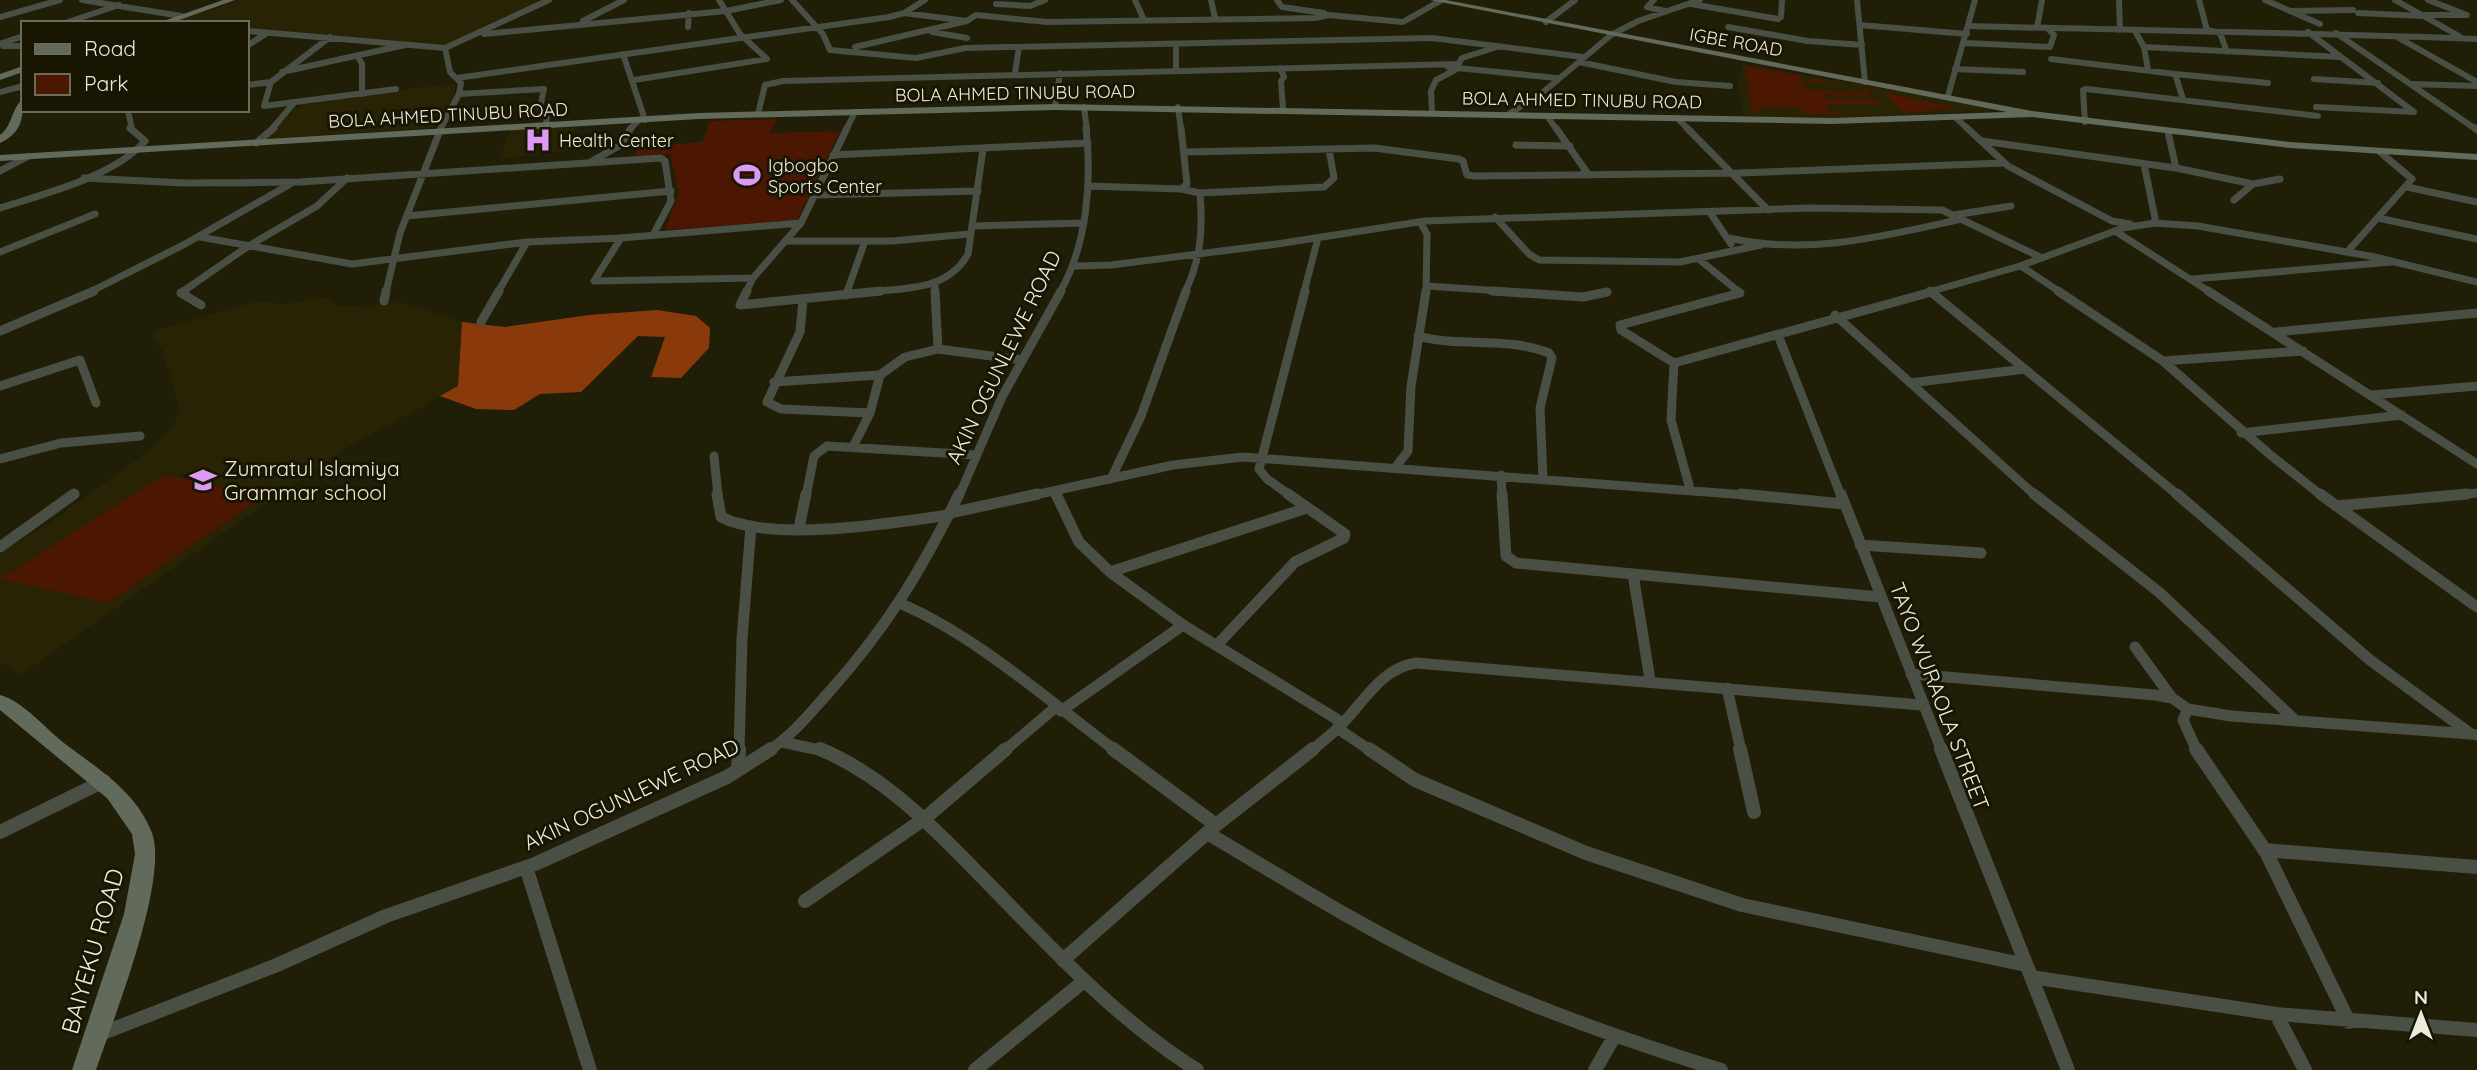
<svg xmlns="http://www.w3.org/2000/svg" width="2477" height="1070" font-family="Quicksand,sans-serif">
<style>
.built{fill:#272304}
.green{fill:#4b1700}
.forest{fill:#8a390b}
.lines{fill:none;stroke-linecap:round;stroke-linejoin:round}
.street-far4{stroke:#494f45;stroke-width:6}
.street-far3{stroke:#494f45;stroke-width:7}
.street-far2{stroke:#494f45;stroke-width:9}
.street-far1{stroke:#494f45;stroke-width:11}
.street{stroke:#494f45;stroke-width:14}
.secondary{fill:#616a5b;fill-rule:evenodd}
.labels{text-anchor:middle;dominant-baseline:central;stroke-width:6;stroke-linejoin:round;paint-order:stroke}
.far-street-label{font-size:18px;fill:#ebeadc;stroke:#181501}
.far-poi-label{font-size:18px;fill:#ebeadc;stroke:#181501;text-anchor:start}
.street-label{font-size:21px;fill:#ebeadc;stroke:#181501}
.poi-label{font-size:21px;fill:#ebeadc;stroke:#181501;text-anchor:start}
.near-street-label{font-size:24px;fill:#ebeadc;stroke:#181501}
</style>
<rect width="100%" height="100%" fill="#211e08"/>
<path class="built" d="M240 0H546L453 45 247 30V23H171Z
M1742 64 1998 109V110L1855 118 1744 116 1738 86Z
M456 83 453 100 433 128 262 139 304 102Z
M577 127 564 151 500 159 510 130Z
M328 297 336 305 367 307 384 301 408 304 462 322 458 387 344 449 20 675 0 662V553L44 527 147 452 172 427 180 410 162 349 152 336 154 331 257 301 284 304Z"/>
<path class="green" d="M1745 66 1801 75 1799 78 1806 81 1815 78 1829 82 1800 83 1806 89 1847 92V90L1861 92 1866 88 1956 108 1904 113 1882 91 1868 89 1870 95H1821L1823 98 1875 99 1879 104H1825L1832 112 1876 114H1805L1799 107H1757L1761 114 1752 112Z
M777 119 769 133 840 131 797 220 665 230 679 193 670 154 634 156 639 147 702 142 710 121Z
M164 475 266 495 107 603 0 579Z"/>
<path class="forest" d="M657 310 696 316 710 328 709 348 681 378 651 377 665 337 638 336 581 392 540 394 514 410 476 409 440 396 458 386 462 322 505 327 589 315Z"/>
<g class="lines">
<path class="street-far4" d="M82 0 181 16
M792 0 823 34 830 50 916 58 965 48 1432 38 1583 57
M1135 0 1144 20
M1211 0 1215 18
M1277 0 1282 7 1324 13
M1654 0 1647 7 1665 11
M1857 0 1865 82
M2119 0 2120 30
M2199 0 2207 30 2220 33 2227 52
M2265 0 2320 24
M2395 0 2459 36
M996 4 1030 6 1045 0
M1691 4 1778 19 1781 17 1782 0
M2292 11 2353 10
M2358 13 2422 16
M2424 15H2467L2428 0
M0 17 60 0
M583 21 624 0
M967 21 976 15 1047 22 1315 18 1329 15 1403 22 1440 1
M1546 22 1575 0
M65 23 119 5
M1860 25 1967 34
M1971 26C2140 31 2308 32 2477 39
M688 27 689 13
M1728 27 1808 41 1862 45
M2037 28 2042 0
M247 31 445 48 549 0
M2135 31 2144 47 2148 70
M932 32 967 38
M2308 32 2414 112 2316 107
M2336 33 2477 130
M484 34 726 11 781 0
M330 37 271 82 264 106 396 89
M2397 37 2477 82
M1965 43 2050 47 2054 35 2047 28
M0 44 23 36
M1176 44V71
M3 46H23
M247 46 267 33
M855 47 967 21 904 13
M2144 47 2340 57
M623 54 645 120
M358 57 362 64V94
M2051 59 2175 74 2183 99
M1579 62 1676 82 1730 86
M1448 67 1557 78
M1280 68 1284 77 1281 81 1283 109
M1955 69 2023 72
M282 72 405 45
M1015 73 1019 47
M2175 74 2268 83
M457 78 889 17 904 13 925 0
M2314 79 2378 83
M634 80 767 59 740 34 719 0
M2412 84 2477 86
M247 85 271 82
M0 92 23 86
M459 94 544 89 540 108 547 114 546 125
M1948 96 1975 0
M1055 107 1060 73
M1084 107 1087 130
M1178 107 1181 130
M128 110 132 130
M1432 113 1431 91 1436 80 1455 70 1462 58 1497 47
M758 114 765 85 783 81 1458 64
M1509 114 1542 93 1611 35 1638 21 1700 0
M1547 116 1557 130
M1677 118 1689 130
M1956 118 1969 130
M2085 122 2083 90 2087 89 2318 116
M271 130 294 103
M440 130 459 94 461 83 450 72 445 48
M629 130 639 120
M846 130 855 112"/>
<path class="street-far3" d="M1181 128 1187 184 1181 189
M1556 128 1588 174
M1687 128 1768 210
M1967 128 2008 166 2112 221 2130 224
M2475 128 2477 130
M2168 132 2176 168
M1982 141 2176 168 2253 184
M256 143 274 128
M1516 145 1570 146
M1184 152 1374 148 1459 159 1463 161 1467 175 1475 176 1739 173 2004 163
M833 155 1088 143
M592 161 621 145 631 128
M2145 169 2156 223
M0 171 27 157
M84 178 184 183 300 182 661 158 665 161 671 201 653 235
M1088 186 1181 189 1200 193 1324 187 1334 178 1329 149
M2407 187 2477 202
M817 195 978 191
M2234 200 2253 184 2280 179
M0 208C44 194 115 176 145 141L130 128
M1711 214 1731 244
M1954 215 2011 206
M407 216 671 191
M1495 217 1529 254 1539 260 1680 262 1761 245
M2378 218 2477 239
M1420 222 1427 234 1426 292
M972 226 1084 223
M2115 231 2210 292
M200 237 352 264 527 242 621 238 801 223
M621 238 594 281 753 278
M1729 238C1809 256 1884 236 1962 219
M785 241H892L969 234
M2348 251 2412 179 2380 152
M0 252 95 214
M1700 260 1739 292
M1075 266 1111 265 1277 244 1425 221 1809 208 1942 210 2042 258
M2021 266 2060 292
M2193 279 2392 262
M935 285V292
M1427 286 1516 292
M90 292 185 244 292 183
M182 292 247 247 317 206 347 178
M386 292 400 233 441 128
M498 292 527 242
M746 292 753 278 801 223 847 128
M847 292 865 241
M864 292C902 288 947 292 968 254L983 149
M1060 292C1087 245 1092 182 1086 128
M1185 292C1201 259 1203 230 1200 193
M1304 292 1318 238
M1929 292 2020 266 2123 228 2155 223 2198 226 2375 257 2477 282"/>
<path class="street-far2" d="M185 291 181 293 201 305
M747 291 740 305 881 291
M935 291 938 349
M1492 291 1583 297 1607 292
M1737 291 1740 293 1620 325 1621 330 1674 363 1935 291
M1930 291 2179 496
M2058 291 2163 361 2268 453 2322 496
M2208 291 2477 464
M846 295 848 291
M803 300 800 332 767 402 781 409 870 413
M384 301 386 291
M1835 315 2036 496
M481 322 499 291
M0 331 94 291
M2276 332 2477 313
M1778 335 1841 496
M1418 336C1461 348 1507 336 1549 353L1552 358 1540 408 1543 479
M2163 361 2303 351
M1674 363 1671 420 1690 489
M774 382 880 375
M1910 383 2025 369
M0 386 80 360 96 403
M2372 395 2477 386
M2241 433 2402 415
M853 447 870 413 880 375 905 357 938 349 1022 360
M714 456 718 496
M0 459 61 443 140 436
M1395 468 1408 451 1411 386 1426 291
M1501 475 1502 496
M1111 479 1141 416 1186 291
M1055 492 1057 496
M72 496 74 494
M806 496 814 456 827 446 976 455
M959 496 1002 397 1061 291
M1030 496 1173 465 1243 457 1759 496
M1291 496 1267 479 1259 469 1305 291
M2448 496 2477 493"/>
<path class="street-far1" d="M717 494 721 517C772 543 892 523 949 515
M1056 494 1079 542 1110 572 1183 625 1343 723
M1502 494 1506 556 1516 563 1880 597
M1741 494 1844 504
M1841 494 1942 751
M2034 494 2160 593 2295 720
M2177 494 2370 660 2471 734 2477 735
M2320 494 2477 607
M2336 506 2467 494
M950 513 1038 494
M799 528 806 494
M1860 545 1981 553
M0 547 74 494
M1110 572 1307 508
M1633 574 1650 680
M899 603C974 634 1050 702 1116 751
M1217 645 1295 562 1344 538 1345 534 1288 494
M2135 647 2172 698
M1911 674 2155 695 2172 698 2188 709 2231 716 2471 734
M1727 688 1741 751
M2188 709 2183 720 2197 751
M1061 711 1183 625
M1337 728 1371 751
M782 742 824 751
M739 751 742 639 751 526
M768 751C793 735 810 713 830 691 887 627 921 571 959 494
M1004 751 1056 707
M1311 751C1323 741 1335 732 1345 721 1366 698 1383 668 1416 663L1921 705"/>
<path class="street" d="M820 749C884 776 931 825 979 874 1047 943 1114 1018 1197 1070
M1113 749 1216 825
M1369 749 1415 780 1586 853 1742 905 2026 965
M1740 749 1754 812
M1941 749 2068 1070
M2196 749 2266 852 2349 1022
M738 770 739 749
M0 832 104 781
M1207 833C1282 877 1355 923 1433 961 1526 1006 1623 1040 1721 1070
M2264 850 2477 867
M526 867 590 1070
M805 901 924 819 1006 749
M1063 960 1216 825 1313 749
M2031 977 2276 1014 2477 1030
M2276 1014 2305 1070
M98 1035 277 965 386 916 535 864 727 777 771 749
M975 1070 1084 981
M1595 1070 1614 1037"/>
<path class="secondary" d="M223 0H235L171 23H158Z
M1430 0H1446L2032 111 2290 142 2477 154V160L2290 148 2032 117 1833 124 1055 110 699 119 0 161V155L699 113 1055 104 1833 118 2007 112Z
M23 66V72L0 80V74Z
M23 99C23 118 22 133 0 143V135C13 126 11 108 23 99Z
M0 695C25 702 47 731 68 746 100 770 137 793 152 833 169 880 113 1020 96 1070H72L124 914 135 854 132 834 107 798 0 710Z"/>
</g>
<defs>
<g id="hospital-bare" transform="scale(2.1)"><path d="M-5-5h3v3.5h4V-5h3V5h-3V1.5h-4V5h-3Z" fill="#dd99f3" stroke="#181501" stroke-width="2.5" paint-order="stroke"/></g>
<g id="stadium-bare" transform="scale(2.1)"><path d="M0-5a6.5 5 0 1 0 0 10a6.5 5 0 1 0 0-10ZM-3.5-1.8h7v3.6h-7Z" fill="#dd99f3" stroke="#181501" stroke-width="2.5" paint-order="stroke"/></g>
<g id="school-bare" transform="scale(2.1)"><path d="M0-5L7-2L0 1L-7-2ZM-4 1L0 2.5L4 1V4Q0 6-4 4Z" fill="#dd99f3" stroke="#181501" stroke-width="2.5" paint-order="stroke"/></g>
</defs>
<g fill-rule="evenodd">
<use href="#hospital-bare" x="538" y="140"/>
<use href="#stadium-bare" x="747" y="175"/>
<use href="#school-bare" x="203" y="480"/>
</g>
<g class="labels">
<g class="far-street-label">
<text transform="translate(1736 42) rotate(10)">IGBE ROAD</text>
<text transform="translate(1015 93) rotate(-1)">BOLA AHMED TINUBU ROAD</text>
<text transform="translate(1582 100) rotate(1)">BOLA AHMED TINUBU ROAD</text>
<text transform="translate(448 115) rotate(-3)">BOLA AHMED TINUBU ROAD</text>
</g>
<g class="far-poi-label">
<text x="559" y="140">Health Center</text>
<text x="768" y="165">Igbogbo<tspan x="768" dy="21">Sports Center</tspan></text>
</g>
<g class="street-label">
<text transform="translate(1003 357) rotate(-64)">AKIN OGUNLEWE ROAD</text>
<text transform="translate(1940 696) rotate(69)">TAYO WURAOLA STREET</text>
<text transform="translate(631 794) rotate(-25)">AKIN OGUNLEWE ROAD</text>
</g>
<g class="poi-label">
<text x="224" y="468">Zumratul Islamiya<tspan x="224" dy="24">Grammar school</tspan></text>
</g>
<g class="near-street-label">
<text transform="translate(92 951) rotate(-74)">BAIYEKU ROAD</text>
</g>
</g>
<rect x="21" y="21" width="228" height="91" fill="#181501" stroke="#6c6a59" stroke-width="2"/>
<rect x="35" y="44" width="35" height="10" fill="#616a5b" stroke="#6c6a59" stroke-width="2"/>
<text x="84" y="56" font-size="21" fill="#ebeadc">Road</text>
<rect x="35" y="74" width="35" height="21" fill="#4b1700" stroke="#6c6a59" stroke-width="2"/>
<text x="84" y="91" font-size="21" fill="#ebeadc">Park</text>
<g transform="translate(2421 1014)" stroke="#181501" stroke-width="5" paint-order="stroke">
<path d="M0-5L12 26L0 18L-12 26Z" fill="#ebeadc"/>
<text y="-10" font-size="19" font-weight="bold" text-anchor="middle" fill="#ebeadc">N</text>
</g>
</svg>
